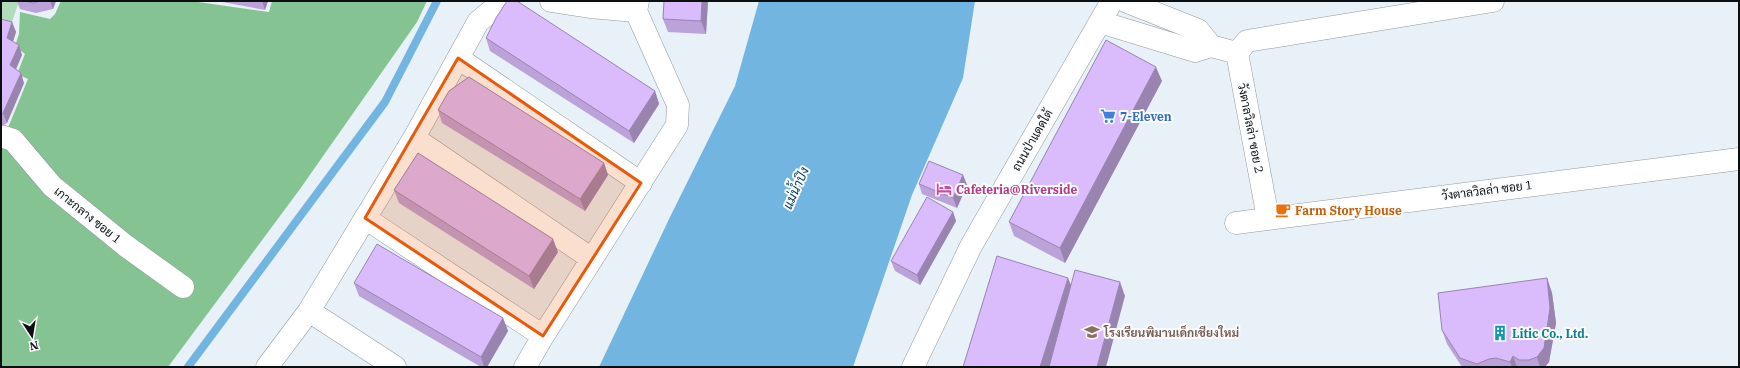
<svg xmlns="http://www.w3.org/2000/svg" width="1740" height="368" font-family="'IBM Plex Serif',Sarabun,serif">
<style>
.green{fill:#b0dcb8}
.forest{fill:#86c393}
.water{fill:#71b5e0}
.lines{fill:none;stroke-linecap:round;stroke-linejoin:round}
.stream{stroke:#71b5e0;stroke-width:8}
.minor-casing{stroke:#929aa0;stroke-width:23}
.minor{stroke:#fff;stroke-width:22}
.wall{fill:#bba2d9}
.shaded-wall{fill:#9984b0}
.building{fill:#dabcfc;stroke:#9984b0}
.marked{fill:#e8590c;fill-opacity:0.2;stroke:#e8590c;stroke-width:3;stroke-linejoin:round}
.labels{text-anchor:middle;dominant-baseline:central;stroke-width:4;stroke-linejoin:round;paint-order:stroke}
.shop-label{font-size:12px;font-weight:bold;fill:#366cbe;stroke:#fbfcfe;text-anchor:start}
.street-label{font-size:12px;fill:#0c0f11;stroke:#fbfcfe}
.hotel-label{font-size:12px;font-weight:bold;fill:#b23c85;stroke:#fbfcfe;text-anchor:start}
.food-label{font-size:12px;font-weight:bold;fill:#c56008;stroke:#fbfcfe;text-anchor:start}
.education-label{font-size:12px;font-weight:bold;fill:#785e54;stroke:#fbfcfe;text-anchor:start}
.culture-label{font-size:12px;font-weight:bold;fill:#0d838f;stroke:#fbfcfe;text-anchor:start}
.water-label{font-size:13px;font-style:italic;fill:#003b58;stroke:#fbfcfe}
</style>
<rect width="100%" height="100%" fill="#e8f0f8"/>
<path class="green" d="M1 1H19L10 28 1 24Z"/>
<path class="forest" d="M61 1H191L269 12 272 1H427L417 22 300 189 168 367H1V140H3L28 79 17 74 25 54 15 46 19 34 20 12 50 19 55 14Z"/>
<path class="water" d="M759 1H975L963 78 912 195 853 367H599L670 217 735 86Z"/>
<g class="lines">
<path class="stream" d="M188 367 385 102 437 1"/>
<g class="minor-casing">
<path id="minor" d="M551 1 590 7 636 11
M1125 1 1198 30 1211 46
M1100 22 1195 51 1211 46 1237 53
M458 58 641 183
M1 136 13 140 52 186 126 246 183 287
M414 138 592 259
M365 218 543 336
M1268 218 1237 53 1247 41 1493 1
M1236 223 1739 159
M309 311 395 367
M267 367 309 311 414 138 478 22 503 1H506
M525 367 543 336 677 125 678 105 636 11 638 1
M913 367 971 246 1112 1"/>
</g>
<use href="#minor" class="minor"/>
</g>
<path class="wall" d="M17 1H56L53 9 36 13 20 9Z
M217 1H268L265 10Z
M664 1H708L706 34 668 32 663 19Z
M1 19 12 22 16 32 13 41 22 55 16 70 24 83 7 123 1 127Z
M486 38 655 91 659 104 634 143 490 51Z
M1162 81 1065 263 1014 236 1009 222Z
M438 110 604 163 608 175 585 211 442 123Z
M963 175 967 185 957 208 922 194 919 184Z
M394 190 558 252 534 289 399 203Z
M953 212 956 221 920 285 895 271 891 261Z
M1547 278 1552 293 1556 323 1549 362 1545 367H1462L1447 344 1442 330Z
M354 283 503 318 508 331 487 367H481L359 296Z"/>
<path class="shaded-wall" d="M50 1H56L53 9Z
M262 1H268L265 10Z
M702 1H708L706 34 701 21Z
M12 22 16 32 11 48 7 38Z
M19 45 22 55 13 75 10 65Z
M1156 67 1162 81 1065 263 1060 248Z
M21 73 24 83 7 123 3 113Z
M655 91 659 104 634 143 629 131Z
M604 163 608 175 585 211 580 199Z
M963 175 967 185 957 208 953 198Z
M953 212 956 221 920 285 917 275Z
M553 239 558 252 534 289 529 276Z
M1068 278 1074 292 1050 367H1040Z
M1547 278 1552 293 1556 323 1549 362 1545 367H1540L1537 357Z
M1120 282 1125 296 1106 367H1097Z
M503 318 508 331 487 367H484L481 357Z
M1513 356 1517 367H1512L1510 362Z"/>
<path class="building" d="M25 1H40L33 3Z
M507 1H517L655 91 629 131 486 38 496 18Z
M664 1H702L701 21 663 19Z
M1 19 12 22 7 38 19 45 10 65 21 73 3 113 1 115Z
M1106 40 1156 67 1060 248 1009 222Z
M469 77 604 163 580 199 438 110 449 91Z
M418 153 553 239 529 276 394 190Z
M929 161 963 175 953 198 919 184Z
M927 197 953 212 917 275 891 261Z
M377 244 503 318 481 357 354 283Z
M997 256 1068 278 1040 367H963Z
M1075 270 1120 282 1097 367H1049Z
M1547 278 1550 308 1544 348 1537 357 1529 360H1519L1513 356 1510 362 1496 358 1489 359 1477 364 1460 358 1442 330 1438 293Z"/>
<path class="marked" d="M458 58 641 183 543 336 365 218Z"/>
<defs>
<g id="supermarket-bare" transform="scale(1.2)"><path d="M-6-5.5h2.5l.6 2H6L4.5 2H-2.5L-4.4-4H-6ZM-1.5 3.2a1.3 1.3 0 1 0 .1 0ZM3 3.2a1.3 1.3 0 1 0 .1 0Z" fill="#3f7fe0" stroke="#fbfcfe" stroke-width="2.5" paint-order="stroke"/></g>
<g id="hotel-bare" transform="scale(1.2)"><path d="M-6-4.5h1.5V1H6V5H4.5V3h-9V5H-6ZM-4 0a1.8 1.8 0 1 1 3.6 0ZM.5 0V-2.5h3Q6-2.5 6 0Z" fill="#d1479c" stroke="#fbfcfe" stroke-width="2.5" paint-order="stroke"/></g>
<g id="cafe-bare" transform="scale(1.2)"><path d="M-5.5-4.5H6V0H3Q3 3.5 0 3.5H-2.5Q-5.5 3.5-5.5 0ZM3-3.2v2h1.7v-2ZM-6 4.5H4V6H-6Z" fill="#e8710a" stroke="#fbfcfe" stroke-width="2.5" paint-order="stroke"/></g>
<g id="school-bare" transform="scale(1.2)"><path d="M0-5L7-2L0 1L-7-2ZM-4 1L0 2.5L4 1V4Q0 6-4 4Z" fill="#8d6e63" stroke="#fbfcfe" stroke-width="2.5" paint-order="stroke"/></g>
<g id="building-bare" transform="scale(1.2)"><path d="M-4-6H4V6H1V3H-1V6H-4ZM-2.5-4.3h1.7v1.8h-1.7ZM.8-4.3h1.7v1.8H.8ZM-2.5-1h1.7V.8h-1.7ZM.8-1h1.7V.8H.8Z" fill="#0f9aa8" stroke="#fbfcfe" stroke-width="2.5" paint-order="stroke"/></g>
</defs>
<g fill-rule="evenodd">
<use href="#supermarket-bare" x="1108" y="116"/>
<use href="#hotel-bare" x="944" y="189"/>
<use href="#cafe-bare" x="1283" y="210"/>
<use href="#school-bare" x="1092" y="332"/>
<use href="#building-bare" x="1500" y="333"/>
</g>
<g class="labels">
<g class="shop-label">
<text x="1120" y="116">7-Eleven</text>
</g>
<g class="street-label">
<text transform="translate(1251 128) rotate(79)">วังตาลวิลล่า ซอย 2</text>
<text transform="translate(1032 140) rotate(-60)">ถนนป่าแดดใต้</text>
<text transform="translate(1487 190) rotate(-7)">วังตาลวิลล่า ซอย 1</text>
<text transform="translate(88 215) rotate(39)">เกาะกลาง ซอย 1</text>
</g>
<g class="hotel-label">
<text x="956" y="189">Cafeteria@Riverside</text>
</g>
<g class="food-label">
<text x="1295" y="210">Farm Story House</text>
</g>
<g class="education-label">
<text x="1104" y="332">โรงเรียนพิมานเด็กเชียงใหม่</text>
</g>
<g class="culture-label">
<text x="1512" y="333">Litic Co., Ltd.</text>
</g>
<g class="water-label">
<text transform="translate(796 188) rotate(-66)">แม่น้ำปิง</text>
</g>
</g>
<rect width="1740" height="368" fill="none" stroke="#0c0f11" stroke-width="4"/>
<g transform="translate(32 336) rotate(168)" stroke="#fbfcfe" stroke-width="3" paint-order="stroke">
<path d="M0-3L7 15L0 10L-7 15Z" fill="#0c0f11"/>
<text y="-6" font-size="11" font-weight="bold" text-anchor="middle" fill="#0c0f11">N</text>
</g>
</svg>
